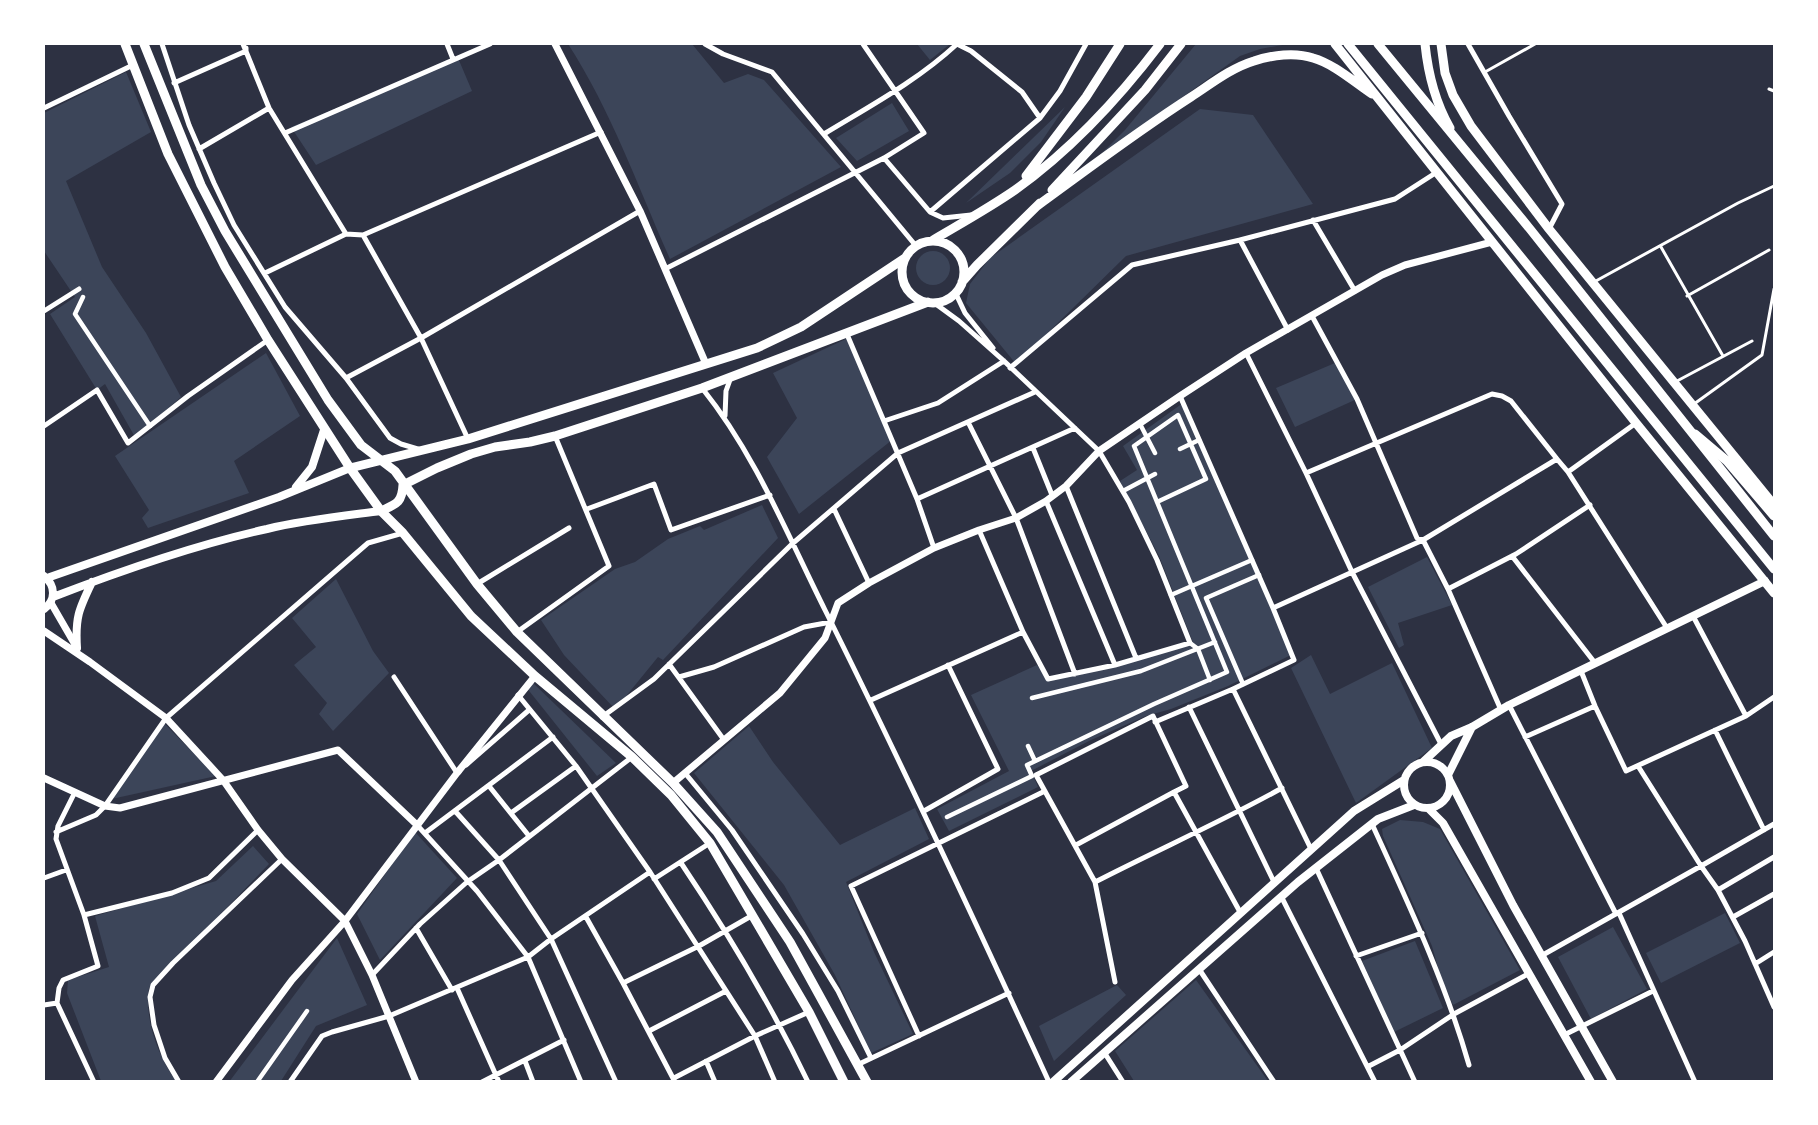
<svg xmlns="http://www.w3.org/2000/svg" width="1818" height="1125" font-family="'Fira Sans Condensed',sans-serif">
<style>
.green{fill:#3c4559}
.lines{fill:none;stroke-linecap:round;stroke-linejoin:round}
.service{stroke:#fff;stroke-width:3}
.pedestrian{stroke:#fff;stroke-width:4.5}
.minor{stroke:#fff;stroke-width:5}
.tertiary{stroke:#fff;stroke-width:7}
.secondary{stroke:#fff;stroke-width:8}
.primary{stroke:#fff;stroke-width:9}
.trunk{stroke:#fff;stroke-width:9}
</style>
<rect width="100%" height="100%" fill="#2d3142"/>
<path class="green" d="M568 44H692L724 83 748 74 764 80 841 167 670 259C638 187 611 110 568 44Z
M917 44H950L930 60Z
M1196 44H1288L1260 49 1240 56 1096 159 1125 130Z
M458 58 472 91 316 165 291 127Z
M126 72 151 132 66 181 102 267 146 333 181 397 135 437 105 384 97 390 50 314 75 297 44 251V113Z
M892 103 909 131 857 161 836 138Z
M1065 107 1041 142 1010 173 966 203Z
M1200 109 1253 115 1313 204 1126 256 1016 364 966 303 970 284 990 258Z
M916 268a17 17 0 1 1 34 0a17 17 0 1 1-34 0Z
M848 338 892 440 799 514 767 457 797 418 773 373Z
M266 353 300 416 234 461 249 493 148 528 142 518 149 510 115 456Z
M1335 363 1357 399 1295 427 1276 388Z
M1183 403 1291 655 1228 686 1171 709 1146 716 1091 740 1031 771 1038 787 949 831 937 809 1009 771 971 695 1037 665 1048 679 1194 645 1159 556 1120 481 1137 470 1123 446Z
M762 505 778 538 663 660 658 657 627 695 625 700 614 708 564 655 541 620 615 569 635 562 668 539 700 526 704 530Z
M1427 557 1452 605 1398 623 1404 645 1399 648 1368 587Z
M336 579 373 651 389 673 333 731 319 714 327 703 294 665 316 647 292 618Z
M1311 655 1330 694 1392 663 1432 748 1356 803 1291 668Z
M532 682 616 763 597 776 526 687Z
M162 721 216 776 107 800Z
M749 726 773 762 840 845 915 808 929 839 846 882 874 952 913 1034 871 1053 835 975 784 885 694 773Z
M1400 820 1423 822 1440 829 1520 970 1453 1005 1440 975 1432 946 1383 836 1382 829Z
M415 832 457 878 380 960 357 914Z
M253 846 269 864 149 988C144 1019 158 1056 176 1081H101L67 993 68 980 109 967 95 916 216 881Z
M1725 913 1740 943 1661 983 1646 953Z
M1613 927 1647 989 1591 1019 1558 957Z
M337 938 367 1005 316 1026 281 1081 229 1082Z
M1415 941 1443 1008 1394 1032 1362 961Z
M1196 980 1268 1081H1134L1115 1051Z
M1117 985 1126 995 1054 1061 1039 1026Z"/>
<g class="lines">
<path class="service" d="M1485 72 1535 44
M1769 89 1774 91
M1661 247 1723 356
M1594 282 1738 203 1774 186
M1687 296 1769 250
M1677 381 1752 341
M1694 404 1762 355 1774 289"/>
<path class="pedestrian" d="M83 297 75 314 150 426
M1140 424 1155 453
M1180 449 1199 440
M1123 491 1155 474
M1171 595 1252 560
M1190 643 1198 649 1210 680
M1243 684 1206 598 1259 575
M1032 698 1141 671 1215 642
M1028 746 1035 761
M947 817 1032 776 1027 765 1154 704 1227 672 1134 446 1178 415 1206 479 1157 502
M257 1082 307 1011"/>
<path class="minor" d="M162 44 189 125 214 183 234 225 285 307 346 378 390 438 401 444 421 450
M243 44 269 108 346 234
M447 44 453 59
M705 44 723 54 772 72 916 246
M957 44 971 51 1022 92 1040 118
M1468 44 1509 116 1562 204 1549 229
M174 83 246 51V48
M44 108 133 65
M285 133 490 44
M824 134C870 106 917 81 957 44
M199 149 269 108
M884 158 930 212 943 218 971 215
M930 212 1040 118 1060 91 1086 44
M1313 220 1355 291
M363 235 421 338 468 439
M1240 240 1395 199 1437 172
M665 269 884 158 924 133 863 44
M265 273 346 234 363 235 601 132
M956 294 965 313 993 348
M933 302 959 321 1004 361 1099 451 1129 502 1157 560 1190 643 1115 665 1048 679 1023 632
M44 311 79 289
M1312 316 1357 399 1417 538 1423 540 1448 589 1501 710
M846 332 917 499 934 548
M1246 353 1306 473 1492 394 1502 396 1511 401 1557 459
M1010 368 1132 265 1240 240 1288 330
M346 378 421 338 640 211
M702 388C755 454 787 534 825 610 903 766 976 923 1049 1082
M1180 396 1273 608
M725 416 726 391 731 377
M884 421 938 403 1004 361
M968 422 1016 518 1075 674
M44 426 97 390 128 443 188 396 268 340
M1033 448 1052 495
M1568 472 1667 628
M1306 473 1352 572 1441 744
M1066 486 1136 658
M917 499 1075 428
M1046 501 1115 665
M587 509 654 484 671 530 770 495
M834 509 869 583
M1512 556 1595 663
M477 584 569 528
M1448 589 1516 554 1590 505
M1693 616 1746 716
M517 632 609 566 555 436
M669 664 724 740
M1581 671 1595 706 1626 771 1746 716 1774 697
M394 677 457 773 459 772
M679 677 714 667 804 627 831 622
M1233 689 1294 660 1273 608 1423 540 1557 459 1568 472 1636 423
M518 695 576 766 650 872 755 1036 775 1082
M871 700 1023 632 979 530
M1509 705 1616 914
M1189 707 1274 882
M602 717 654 679 792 544 898 453 1035 392
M1155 722 1233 689 1311 849
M1715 730 1764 830
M1525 737 1595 706
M466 765 529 710
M1638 766 1701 866 1774 824
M685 773 732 830 803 934 838 991 871 1058
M489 786 529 836
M75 792 58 826 56 839 84 915 98 966 63 980 59 988 57 1003 94 1082
M455 811 499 860 551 939 616 1082
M924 811 998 769 948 665
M511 813 576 766
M1372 824C1408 903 1445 981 1469 1065
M417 825 477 891 528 957 581 1082
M56 832 96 815 105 806 166 718 368 543 403 533
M425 833 553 737
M1076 845 1174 792 1240 912
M681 863C728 933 771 1005 808 1082
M1316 868 1415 1082
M44 878 66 870
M654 879 710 843
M1095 882C1157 850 1221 822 1282 788
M1718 890 1745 941 1774 1007
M1281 896 1375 1082
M1619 913 1695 1082
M84 915 172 893 209 878 258 830
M586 917 623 983 675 1082
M1733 917 1774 894
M416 928 452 990
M1356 956 1422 933
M1541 956 1701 866 1718 890 1774 857
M1755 964 1774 952
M1199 969 1274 1082
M372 975 420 924 467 882 499 860 632 757
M1115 982 1095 882 1036 775 1153 716 1186 786 1174 792
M623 983 699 946 753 915
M457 988 499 1082
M44 1005 57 1003
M649 1031 726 991
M1564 1035 1653 991
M919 1036 851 886 1045 791
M1104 1052 1123 1082
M525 1061 533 1082
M706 1061 715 1082
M857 1065 1009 993
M1369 1066 1400 1050 1454 1014 1528 974
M674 1078 755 1036 809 1012
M179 1082 165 1058 154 1025 150 997 153 985 173 963 282 859
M290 1082 322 1036 332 1032 389 1016 528 957 551 939 650 872
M482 1082 564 1040"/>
<path class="tertiary" d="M555 44 640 211 706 364
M51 603 77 648
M44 631 90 662 166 718 223 780 258 830 282 859 345 921 372 975 416 1082
M44 778 105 806 120 808 338 750 417 825
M673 783 780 693 825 638 838 603 869 583 934 548 979 530 1016 518 1046 501 1066 486 1099 451 1180 396 1246 353 1382 275 1405 265 1492 242
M216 1082 292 980 345 921 457 773 535 676"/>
<path class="secondary" d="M296 487 312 467 324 430
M44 576C56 586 56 600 44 609
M47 578 279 497 350 468
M53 597C123 570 194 545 267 529 304 520 343 516 381 511
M77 648C75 617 79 609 92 582
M1404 785a23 23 0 1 1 46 0a23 23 0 1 1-46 0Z
M1423 762 1451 736 1472 727 1509 705 1765 581
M1448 775 1472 727
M1450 781 1513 905 1613 1082
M1429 809 1443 823 1591 1082
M1053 1082 1354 811 1404 780
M1071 1082 1298 882 1378 819 1414 805"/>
<path class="primary" d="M125 44 168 154 225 267 268 340 350 468 381 511 403 533 471 616 535 676 632 757 671 795 710 843 809 1012 844 1082
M144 44 201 185 225 231 328 400 361 445 395 471 477 584 517 632 673 783 717 832 790 942 867 1082
M1335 44 1636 423 1774 593
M1425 44C1428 73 1435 102 1450 128
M1441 44 1445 73 1453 95 1471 126 1549 229 1774 505
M1026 176 1086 97 1120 44
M1052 190 1145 90 1181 44
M1037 206C1088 169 1138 131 1191 97 1211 84 1231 68 1254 61 1272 55 1295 52 1313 58 1334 64 1354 82 1372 94
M933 240C960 224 989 208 1015 190 1071 150 1119 98 1160 44
M902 272a31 31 0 1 1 62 0a31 31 0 1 1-62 0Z
M962 282 977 265 1040 203
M1695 434 1727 461 1774 516
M350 468 468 439 757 348 801 327 905 258
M403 485 437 468 471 454 495 447 530 442 555 436 702 388 928 302
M381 511C396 504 402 503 403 485"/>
<path class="trunk" d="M1348 44 1774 569
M1378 44 1530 229 1774 536"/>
</g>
<rect width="1818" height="1125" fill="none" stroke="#ffffff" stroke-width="90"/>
</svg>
